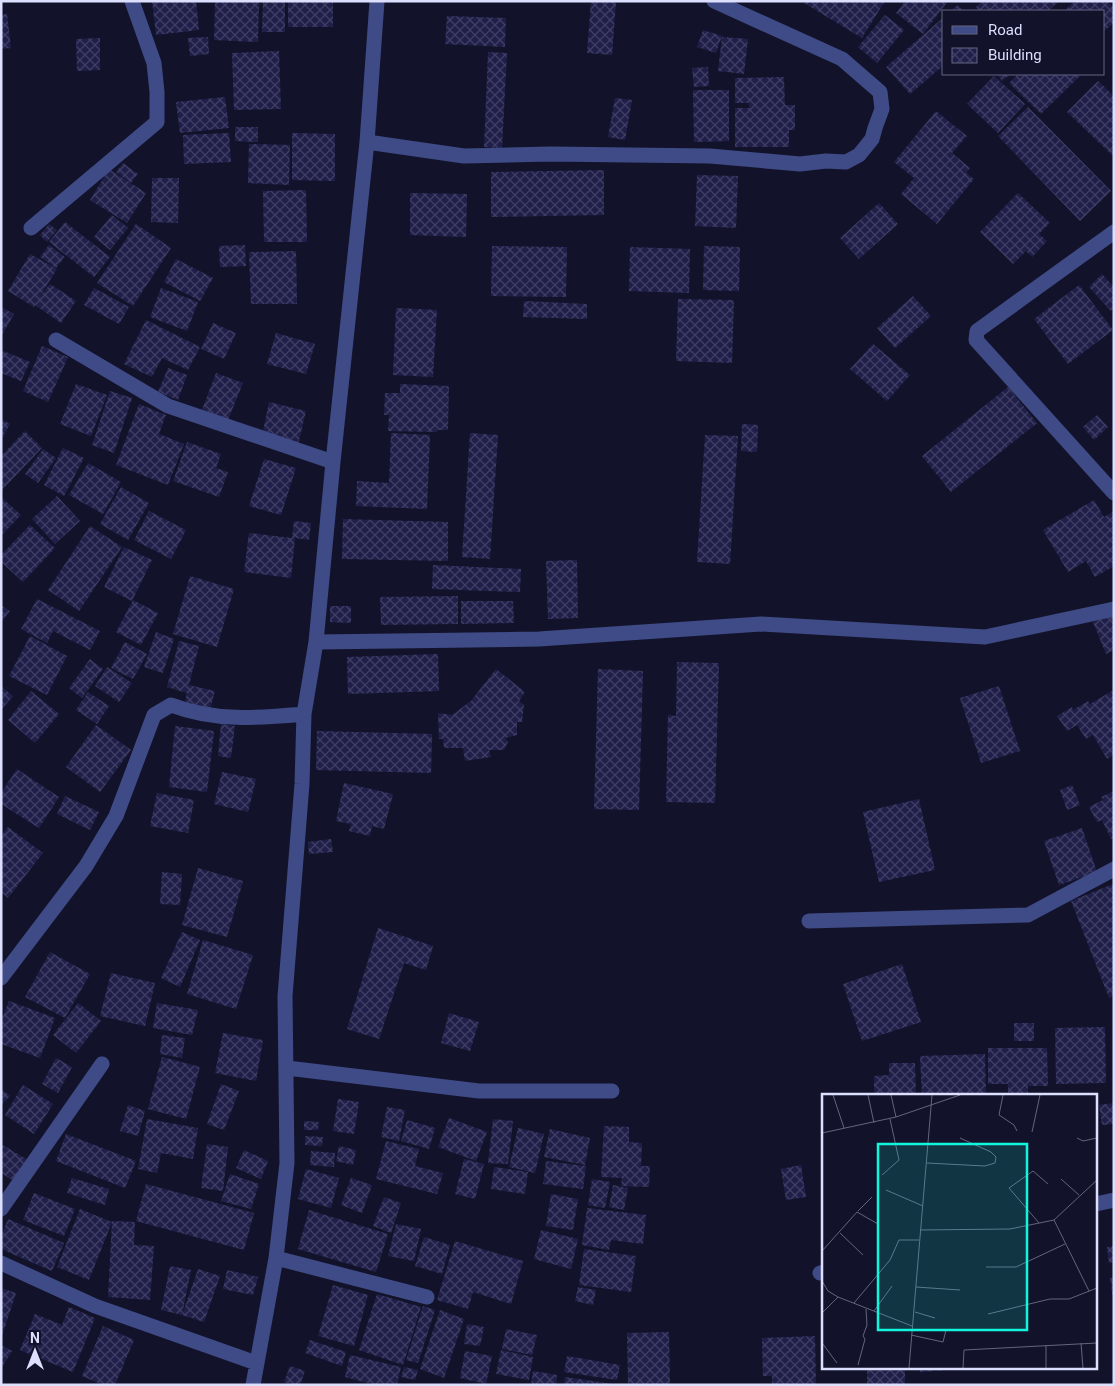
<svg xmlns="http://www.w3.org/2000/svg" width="1115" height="1386" font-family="Roboto,sans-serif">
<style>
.building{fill:url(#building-cross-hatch)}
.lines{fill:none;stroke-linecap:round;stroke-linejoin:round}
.minor{stroke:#3f4b87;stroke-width:15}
.inset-road{fill:none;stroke:#63657f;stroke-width:1}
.view{fill:#11f5df;fill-opacity:0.15;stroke:#11f5df;stroke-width:2.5}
.inset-edge{fill:none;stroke:#dddffe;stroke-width:2.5}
</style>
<defs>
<pattern id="building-cross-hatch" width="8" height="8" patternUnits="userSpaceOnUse" patternTransform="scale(1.25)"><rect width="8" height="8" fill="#1f1f4a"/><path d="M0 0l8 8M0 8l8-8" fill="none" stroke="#3f3f65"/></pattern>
</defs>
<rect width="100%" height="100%" fill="#12132a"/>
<path class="building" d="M152 1H196L199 30 156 35Z
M215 1H259L258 42 214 40Z
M263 1H285V32H262Z
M288 1H333V27H288Z
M591 1 616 2 612 55 587 53Z
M805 1H885L862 38 804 3Z
M905 1H948L923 34 896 13Z
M982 1H1059L1048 11H979L976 7Z
M1075 1H1107L1114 8V23L1104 31V11H1064Z
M958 5 963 11H950Z
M7 14 11 48 1 49V15Z
M885 15 904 30 877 63 858 47Z
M447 16 506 18 505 47 445 44Z
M944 17V65L910 94 886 67Z
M703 30 722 36 716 53 697 47Z
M208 37 209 54 190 56 188 38Z
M722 37 748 39 744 74 718 71Z
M100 38V70L77 71 76 39Z
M279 51 281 109 234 110 232 53Z
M488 52 507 53 502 148 484 147Z
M708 67 709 86 694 87 692 68Z
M997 74H1011L1002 81Z
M1018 74H1082L1041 114 1009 83Z
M994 76 1025 104 998 133 967 104Z
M784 77 785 105H795V130H789V147H735V108H749V103H735V78Z
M1098 81 1114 96V157L1067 112Z
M693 90H729V141L694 142Z
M225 97 229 128 180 133 176 102Z
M615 98 632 100 625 140 608 137Z
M1028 107 1111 191 1080 221 998 136Z
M936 111 967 136 952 153 970 168 966 173 974 179 937 224 901 194 914 178 894 162Z
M235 127H258V142L235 141Z
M229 133 231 162 184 164 183 135Z
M292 133 335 134V181L292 180Z
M249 144 290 145 289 185 248 183Z
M123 163 138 174 131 183 116 172Z
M109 169 146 193 127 223 90 200Z
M604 170V215L491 217V172Z
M697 175 738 176 736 228 695 226Z
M152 178H179L178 223 151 222Z
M306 190 307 242H264L263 191Z
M410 193 467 194 466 237 410 235Z
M1018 193 1050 223 1039 234 1047 241 1032 257 1026 251 1013 264 980 232Z
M879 203 898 224 859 259 840 238Z
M112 215 128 228 110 250 94 237Z
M65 222 110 257 94 277 49 242Z
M49 224 57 230 47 242 40 235Z
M136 224 171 248 133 306 97 283Z
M49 245 65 257 56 268 40 257Z
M245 245 246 266 220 267 219 246Z
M492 246 567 247 566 297 491 296Z
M704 246 740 247 739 291 703 290Z
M630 247 690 249 689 293 629 291Z
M296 251 297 304H251L249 252Z
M30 254 57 269 39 298 50 284 76 301 61 323 35 305 34 307 8 291Z
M176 259 213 278 200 301 164 282Z
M1102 274 1114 287V309L1111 311 1089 287Z
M1079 285 1113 330 1068 364 1034 319Z
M94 288 129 307 119 324 84 305Z
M161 288 198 302 187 331 150 317Z
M913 296 931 316 895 348 877 328Z
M678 299 734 300 732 363 676 361Z
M524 301 587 304V319L523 317Z
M1 307 14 314 1 337Z
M396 308 437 310 433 377 393 375Z
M146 320 200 347 188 370 162 358 152 377 124 364Z
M213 323 236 333 224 359 201 349Z
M276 333 315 344 306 374 267 364Z
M873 344 910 375 887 401 850 369Z
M42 346 68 357 48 402 23 391Z
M1 350 30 362 21 381 1 373Z
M168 368 187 375 178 400 158 392Z
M216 373 243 383 226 425 200 415Z
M76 384 107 395 91 436 60 424Z
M400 384 449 386 448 430H438L437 432 388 431 389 415H384L385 393H400Z
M1008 387 1037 423 951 492 922 456Z
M110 391 132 398 114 453 92 445Z
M269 402 306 411 298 445 262 436Z
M139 404 166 415 159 434 184 444 168 485 116 465Z
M1097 415 1108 427 1094 440 1083 427Z
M1 419 10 424 1 440Z
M742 424 758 425 757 452 741 451Z
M25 431 42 448 1 491V456Z
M391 433 430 435 427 509 356 506 357 481 389 483Z
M470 433 498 435 490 559 462 557Z
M705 435 738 436 730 564 697 562Z
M187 442 221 454 216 468 228 472 219 497 173 481Z
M63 448 84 458 64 496 44 485Z
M43 449 56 458 38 483 25 474Z
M264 459 296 468 281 515 249 506Z
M88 463 121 482 103 514 69 495Z
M121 487 149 503 128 540 100 524Z
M57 496 80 521 55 544 32 519Z
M1 497 21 515 3 534 1 532Z
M1094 500 1104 517 1114 511V566L1095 577 1086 561 1068 572 1043 530Z
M149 511 186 530 171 559 134 540Z
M343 519 448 522V561L342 559Z
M294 521 311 523 309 540 295 538 291 578 244 572 249 533 292 538Z
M30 525 55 548 23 582 1 562V555Z
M90 526 122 547 79 611 48 590Z
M124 547 152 560 132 601 104 587Z
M577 560 578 618 548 619 546 561Z
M433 565 521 569 520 592 432 589Z
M190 576 234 589 217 647 173 634Z
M458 596V624L381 625 380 597Z
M37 599 100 631 90 650 53 631 47 643 21 629Z
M133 600 158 613 141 645 116 632Z
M461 601H513L514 623 461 624Z
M1 605 10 611 1 623Z
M330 606H351V623L330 622Z
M1114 614V650L1106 654 1093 622Z
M156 632 174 639 163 673 144 667Z
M30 636 67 656 47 695 9 676Z
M179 641 199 646 189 685 215 691 209 713 184 706 187 693 167 687Z
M125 642 147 654 133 679 111 668Z
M438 654 439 691 348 694 347 657Z
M90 659 103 669 82 698 69 688Z
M677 662 719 663 715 803 666 802 668 715 676 716Z
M107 667 132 683 119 702 95 686Z
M496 669 525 692 519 701 524 705 522 722H517V735L505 738 508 742 504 750H489L491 757 465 761 463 748H444L443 739H439L438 713 452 715 471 701Z
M598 669 643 671 639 810 594 809Z
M1 686 13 696 1 710Z
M999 686 1020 751 981 763 960 698Z
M31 691 59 714 35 743 8 720Z
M1112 691 1114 694V755L1107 759 1093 735 1086 739 1077 725 1067 731 1057 716 1072 707 1073 710 1088 701 1090 704Z
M88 692 109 706 97 724 76 710Z
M221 724 235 726 231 758 218 756Z
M96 725 131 750 100 792 66 767Z
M175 726 214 731 207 792 169 787Z
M317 731 432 734 431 773 316 770Z
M17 769 59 797 39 828 1 804V793Z
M222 772 256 779 248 812 214 804Z
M344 783 393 794 384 829 372 826 370 836 349 831 351 824 336 821Z
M1072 785 1080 805 1067 810 1060 790Z
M1114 791V838L1111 839 1102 820 1097 822 1089 807 1103 800 1101 797Z
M157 793 194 800 188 833 150 826Z
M65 796 99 812 90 830 57 814Z
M919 799 935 870 879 882 863 812Z
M8 827 43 853 8 898 1 892V836Z
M1082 828 1097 872 1059 885 1044 841Z
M331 839 333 852 309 854 308 842Z
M198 868 243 881 227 937 182 925Z
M162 872 182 874 180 905 160 904Z
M1113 884 1114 996 1109 998 1071 901Z
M378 928 433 946 426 970 404 963 379 1039 347 1029Z
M182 932 200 940 180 987 161 978Z
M203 940 253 955 236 1009 187 994Z
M50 952 90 974 65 1018 25 997Z
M902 964 921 1022 862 1041 843 984Z
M111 973 155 983 145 1026 100 1016Z
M9 1001 55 1018 40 1058 1 1044V1021Z
M78 1003 101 1021 76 1053 53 1035Z
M157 1003 198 1010 192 1035 153 1028Z
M449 1013 479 1022 470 1051 441 1043Z
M1014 1023H1034V1041H1014Z
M1105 1027 1106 1083 1056 1084 1055 1028Z
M223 1033 263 1040 256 1081 215 1073Z
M162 1035 185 1038 182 1058 160 1054Z
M988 1048H1047L1048 1086H1028V1095H1008V1084H988Z
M985 1054 986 1095H922L920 1056Z
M162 1057 200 1067 186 1119 148 1109Z
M56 1058 72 1067 58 1093 42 1084Z
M889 1063H915L916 1095H874V1076L889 1075Z
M221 1084 239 1091 224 1130 207 1124Z
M23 1085 53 1104 34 1134 5 1115Z
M1 1089 10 1096 1 1105Z
M338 1099 359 1102 354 1134 333 1131Z
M1114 1103V1124L1102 1125 1099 1105Z
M128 1105 145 1111 138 1136 120 1131Z
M387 1107 405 1110 399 1141 381 1137Z
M449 1118 487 1132 476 1161 438 1147Z
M147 1119 198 1128 193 1159 161 1153 157 1173 138 1169Z
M493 1119 513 1121 508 1164 488 1163Z
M407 1120 435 1128 429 1149 401 1141Z
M304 1121 319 1122 318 1130H304Z
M604 1126 629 1127V1142L642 1143 641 1166H650L649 1187 621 1186 622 1178 601 1177Z
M518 1128 544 1134 535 1173 509 1167Z
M550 1129 590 1138 585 1165 544 1157Z
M66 1134 136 1161 125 1188 56 1161Z
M305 1136 323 1137 322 1146 305 1145Z
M386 1141 419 1149 415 1166 443 1173 437 1194 376 1179Z
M1 1144 28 1160 14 1181 1 1173Z
M207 1144 228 1147 223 1191 201 1188Z
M339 1146 356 1150 353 1165 336 1161Z
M244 1150 268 1161 261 1179 236 1168Z
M311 1151 335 1153 334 1167 310 1165Z
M464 1159 484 1164 475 1199 455 1194Z
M546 1161 586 1166 583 1189 543 1184Z
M801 1165 806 1197 786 1200 781 1169Z
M494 1167 528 1172 525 1194 491 1189Z
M306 1169 339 1178 331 1208 298 1199Z
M230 1174 259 1184 251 1209 221 1201Z
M72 1178 109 1189 105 1205 67 1193Z
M351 1178 372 1185 362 1213 341 1205Z
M592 1179 610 1182 605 1208 588 1205Z
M146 1184 254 1213 244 1250 136 1221Z
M613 1185 628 1188 624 1210 609 1207Z
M34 1193 75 1209 64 1236 23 1220Z
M551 1194 578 1199 573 1230 546 1226Z
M384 1197 401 1203 391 1233 373 1226Z
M587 1208 646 1215 643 1244 611 1240 609 1250 582 1245Z
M80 1209 112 1222 89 1280 57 1267Z
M309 1210 388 1234 376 1272 298 1249Z
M8 1219 64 1243 52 1271 1 1249V1236Z
M112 1221 135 1222 134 1245 154 1246 150 1300 108 1297Z
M396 1224 421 1229 414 1261 388 1256Z
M541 1230 578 1239 571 1269 534 1259Z
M424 1237 450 1245 442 1274 415 1266Z
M455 1241 523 1261 511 1304 473 1292 468 1309 437 1300Z
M1114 1246V1262L1109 1263 1107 1247Z
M584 1249 636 1256 631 1292 579 1285Z
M170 1266 191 1270 182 1315 161 1310Z
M198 1269 220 1276 204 1322 182 1315Z
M227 1270 258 1277 253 1295 223 1289Z
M1110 1278H1114V1299H1113Z
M333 1285 368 1295 354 1346 318 1336Z
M578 1287 596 1290 593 1305 575 1301Z
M1 1288 16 1293 2 1336H1Z
M377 1294 421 1307 403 1365 359 1350Z
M423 1306 435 1310 418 1363 406 1360Z
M69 1307 95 1318 73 1372 20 1350 35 1314 62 1325Z
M440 1310 464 1319 444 1378 420 1369Z
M467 1324 484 1327 480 1346 464 1344Z
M103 1326 134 1340 115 1385H103L82 1376Z
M506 1329 537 1335 532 1355 502 1349Z
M669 1332 670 1385H628L627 1333Z
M815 1336 816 1385H772V1376H763L762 1338Z
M310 1340 346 1352 342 1366 305 1353Z
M1 1345 12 1351 1 1369Z
M501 1350 533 1357 529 1380 496 1374Z
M465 1351 492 1356 486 1384 460 1378Z
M350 1355 401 1367 397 1385H376L345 1377Z
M567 1356 620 1365 617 1380 564 1372Z
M290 1366 305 1371 300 1385H292L284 1382Z
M404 1367 418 1370 415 1380 401 1377Z
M867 1367H905V1385H867Z
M920 1367H961V1369L920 1372Z
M533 1371 557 1375 556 1385H531Z
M565 1377 613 1384 612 1385H564Z"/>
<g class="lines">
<path class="minor" d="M367 142 464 156 550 154 710 156 800 164 826 161 846 162 859 155 872 139 875 128 882 109 880 92 842 59 714 1
M31 228 157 122V92L154 63 132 1
M1114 232 977 331 976 340 1114 493
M56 340 168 406 333 462
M316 642 539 639 761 624 985 637 1114 609
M809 921 1028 915 1114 869
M1 978 86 866 116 816 154 715 171 705C216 722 258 718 304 714
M287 1068 479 1091H612
M1096 1204 1114 1200
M1 1209 102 1064
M276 1258 427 1297
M1 1263 95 1306 256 1363
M820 1273 824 1272
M253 1385 276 1258 287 1163 285 996 302 784 304 714 316 642 333 462 367 142 377 1"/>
</g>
<g transform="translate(822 1094)">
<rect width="275" height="275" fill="#12132a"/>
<path class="inset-road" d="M11 1 22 34M46 1 52 29M69 1 74 23M181 1 177 21 192 31 195 37M210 38 218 1M0 39 74 23 138 1M255 44 261 47 275 44M105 69 163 72 173 69 174 63 169 58 138 44M60 81 77 66 68 25M239 85 257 101M64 96 101 112M36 117 50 103M232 126 267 197M217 129 187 94 211 77 226 90M98 136 188 135 232 126 275 86M18 139 41 161M0 157 35 118 56 130M164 173H194L243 150M0 187 6 197 16 203 90 232M94 193 138 196M32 209 68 166 77 146H97M52 217 70 192M93 218 113 224M0 219 16 203M166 220 228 205H247L275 194M89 241 121 248 124 236M0 249 15 269M259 249 261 274M224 251V274M36 271 43 245 41 242 45 231 44 215M87 274 110 1M141 274 142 256 275 249"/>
<path class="view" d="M56 50H205V236H56Z"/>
<rect width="275" height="275" class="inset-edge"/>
</g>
<rect width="1115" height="1386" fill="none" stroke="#dddffe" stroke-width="5"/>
<rect x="942" y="10" width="162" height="65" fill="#12132a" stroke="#63657f"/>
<rect x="952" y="26" width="25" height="8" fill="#3f4b87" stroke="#63657f"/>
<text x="988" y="35" font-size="15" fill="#dddffe">Road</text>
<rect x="952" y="48" width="25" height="15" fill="url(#building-cross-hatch)" stroke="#63657f"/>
<text x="988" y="60" font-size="15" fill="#dddffe">Building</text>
<g transform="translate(35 1351)" stroke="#12132a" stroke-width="4" paint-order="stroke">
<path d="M0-4L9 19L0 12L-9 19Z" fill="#dddffe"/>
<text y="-8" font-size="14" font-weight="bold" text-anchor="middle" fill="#dddffe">N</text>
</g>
</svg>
